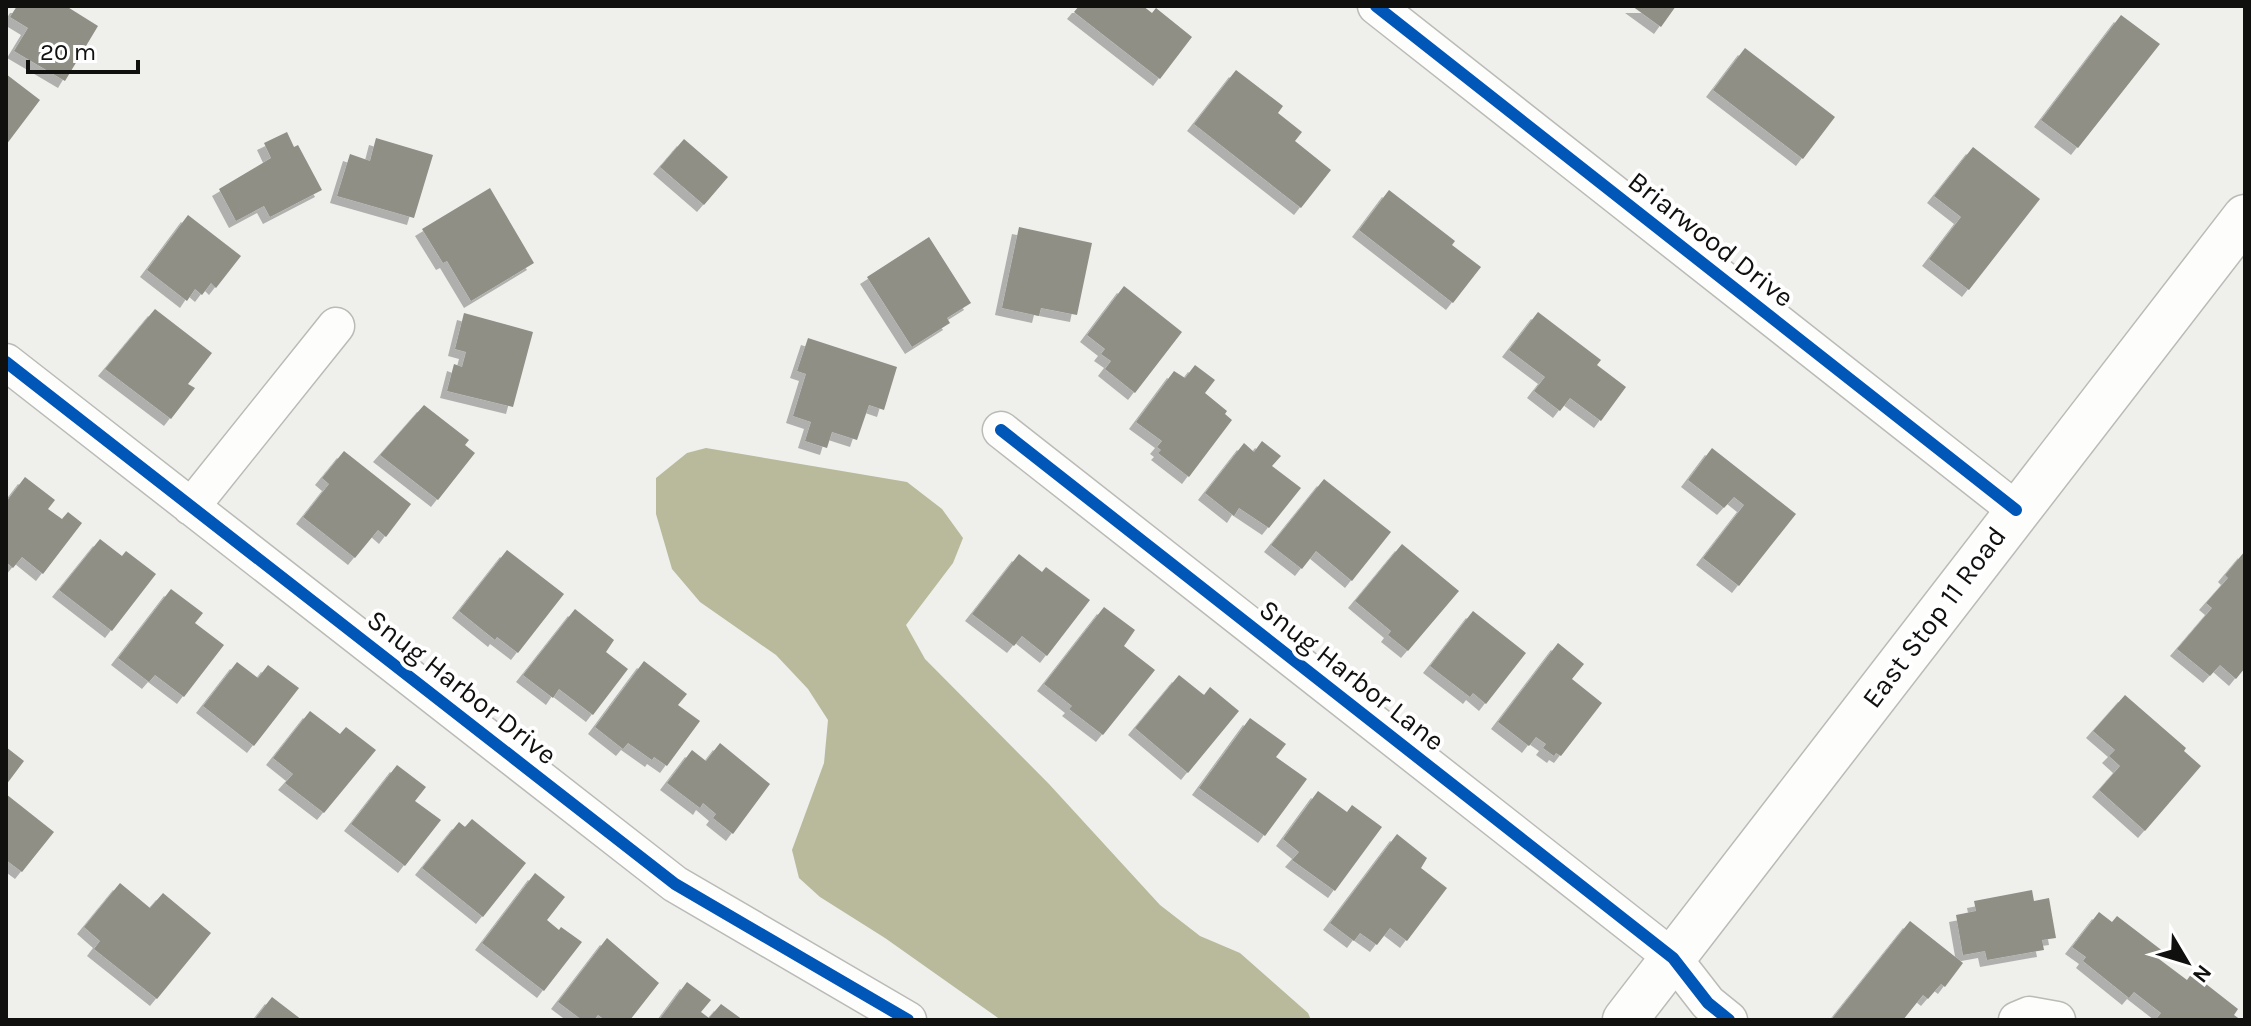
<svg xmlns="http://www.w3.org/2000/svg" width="2251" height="1026" font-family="Karla,sans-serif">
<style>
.water{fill:#b8ba9b}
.building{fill:#8f8f86;filter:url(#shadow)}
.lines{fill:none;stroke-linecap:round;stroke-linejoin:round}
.minor-casing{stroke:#babab7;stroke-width:39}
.secondary-casing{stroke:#babab7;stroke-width:47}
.minor{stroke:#fdfdfc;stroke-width:36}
.secondary{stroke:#fdfdfc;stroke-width:44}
.cycleway-casing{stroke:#fff;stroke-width:17}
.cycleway{stroke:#0057b8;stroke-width:12}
.labels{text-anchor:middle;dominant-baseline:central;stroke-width:8;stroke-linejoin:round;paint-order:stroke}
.street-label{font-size:28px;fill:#10110f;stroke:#fff}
</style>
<defs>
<filter id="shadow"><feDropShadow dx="-7" dy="7" stdDeviation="0" flood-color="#0004"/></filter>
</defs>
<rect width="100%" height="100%" fill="#efefec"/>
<path class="water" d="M706 448 907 482 942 509 963 538 953 563 906 625 925 659 1049 784 1160 905 1200 936 1240 953 1308 1013 1311 1020H1001L885 938 820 897 799 878 792 850 824 763 828 720 808 689 776 655 700 602 672 569 656 514V478L687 453Z"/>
<path class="building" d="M17 6H66L98 26 65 81 14 51 28 28 10 17Z
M1079 6H1143L1152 13 1156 8 1192 37 1160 79 1074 12Z
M1632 6H1676L1661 27Z
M2121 15 2160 44 2078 148 2041 120Z
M1745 48 1835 117 1803 159 1713 90Z
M1236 70 1283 106 1278 113 1302 132 1295 141 1331 170 1301 208 1194 124Z
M6 74 40 100 6 145Z
M287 132 294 147 298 145 322 190 270 217 264 206 236 221 219 189 271 158 264 143Z
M376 138 433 155 414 218 337 196 350 154 370 161Z
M684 139 728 177 704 205 660 167Z
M1973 147 2040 199 1969 290 1929 259 1961 217 1934 196Z
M490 188 534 263 471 301 447 261 443 263 422 229Z
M1389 190 1455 241 1452 245 1481 267 1453 303 1359 230Z
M188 215 241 256 216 288 211 283 202 295 195 289 187 301 147 270Z
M1019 227 1092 243 1077 315 1041 308 1039 316 1002 308Z
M929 237 971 303 947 318 950 323 912 347 867 277Z
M1124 286 1182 332 1135 393 1105 369 1111 361 1101 354 1105 349 1087 335Z
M155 309 212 353 188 384 195 388 171 419 105 369Z
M1538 312 1601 360 1597 365 1626 387 1601 421 1570 398 1560 411 1534 391 1545 377 1509 350Z
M464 313 533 332 513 407 447 391 454 364 462 367 466 352 455 349Z
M808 338 897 367 884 410 869 405 857 440 832 432 827 448 805 441 811 422 793 416 806 374 797 371Z
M1195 365 1215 380 1205 393 1227 411 1225 414 1232 420 1189 477 1158 453 1161 450 1157 447 1162 441 1136 422 1174 371 1185 378Z
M424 405 469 440 465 445 475 453 438 500 380 455Z
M1262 441 1281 456 1272 466 1301 488 1269 528 1239 508 1234 516 1205 493 1244 443 1254 452Z
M1712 448 1796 514 1739 586 1703 558 1744 505 1734 497 1724 508 1688 480Z
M344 451 411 504 386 537 378 530 355 558 303 517 329 484 322 478Z
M25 477 55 500 48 509 62 519 68 512 82 523 43 574 22 557 13 568 6 562V502Z
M1324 479 1391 532 1352 581 1316 551 1302 569 1271 545Z
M100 539 122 556 126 551 156 574 112 631 59 590Z
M1402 544 1459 591 1408 651 1388 635 1391 631 1355 601Z
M507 550 564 594 518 653 497 637 495 640 459 611Z
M2245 551V668L2236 679 2220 665 2210 676 2177 649 2212 608 2206 603 2228 578 2225 575Z
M1019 554 1042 572 1046 567 1090 600 1047 656 1022 636 1014 646 972 614Z
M171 589 203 613 195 623 224 645 184 697 155 675 149 682 118 658Z
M1104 607 1135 630 1124 646 1155 670 1103 735 1069 709 1072 706 1044 684Z
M575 609 614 640 606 652 628 669 593 715 559 689 553 698 523 675Z
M1473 611 1526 653 1486 704 1473 693 1470 697 1430 666Z
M1558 643 1584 664 1572 679 1602 703 1561 756 1556 753 1554 756 1543 748 1546 744 1536 737 1529 746 1498 722Z
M644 661 687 694 678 705 700 721 667 766 654 757 652 760 628 743 623 749 595 727Z
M237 662 258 678 268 665 299 688 254 746 203 706Z
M1179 675 1204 695 1210 687 1239 711 1188 773 1135 728Z
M2125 695 2186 748 2184 751 2201 766 2145 831 2099 790 2120 766 2109 756 2115 750 2093 731Z
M310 711 340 734 346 727 376 750 324 813 285 783 293 774 273 758Z
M1250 718 1286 744 1276 757 1307 779 1265 836 1199 788Z
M720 743 770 784 733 834 713 818 716 814 703 803 700 808 667 783 692 750 706 761Z
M6 747 24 761 6 785Z
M397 765 426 787 415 801 441 820 405 866 351 824Z
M1318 791 1347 812 1352 805 1382 827 1335 891 1292 860 1299 852 1283 839Z
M6 794 54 832 22 872 6 860Z
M472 819 526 863 483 917 422 868 459 822 465 827Z
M1397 834 1427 858 1421 868 1447 888 1407 941 1390 928 1377 945 1360 933 1354 941 1330 923Z
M535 873 565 897 547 920 559 930 561 927 582 942 544 991 482 943Z
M120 883 150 908 163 893 211 933 157 999 94 949 100 941 84 927Z
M2032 890 2034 901 2049 898 2056 938 2042 940 2044 950 1987 960 1985 951 1963 955 1956 915 1976 911 1974 901Z
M2099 912 2112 922 2117 916 2164 952 2159 959 2187 980 2192 973 2238 1009 2234 1015 2241 1020H2159L2157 1018 2161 1013 2134 992 2129 998 2083 961 2086 957 2072 947Z
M1910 921 1963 963 1945 987 1941 984 1928 999 1923 995 1903 1020H1831Z
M607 938 659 983 630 1020H605L598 1015 594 1020H582L558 1002Z
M687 982 711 1000 701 1012 709 1018 721 1004 743 1020H659Z
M272 997 302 1020H254Z"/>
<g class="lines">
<g class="minor-casing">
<path id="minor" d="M1376 6 2016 510
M6 362 675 884 908 1020
M1001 430 1673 958 1708 1003 1729 1020
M191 507 336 326
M2017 1020 2029 1015 2057 1020"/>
</g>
<g class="secondary-casing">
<path id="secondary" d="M1625 1020 2245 217"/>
</g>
<use href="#minor" class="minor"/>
<use href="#secondary" class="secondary"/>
<g class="cycleway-casing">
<path id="cycleway" d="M1376 6 2016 510
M6 362 675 884 908 1020
M1001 430 1673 958 1708 1003 1729 1020"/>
</g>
<use href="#cycleway" class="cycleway"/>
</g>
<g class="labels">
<g class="street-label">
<text transform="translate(1711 239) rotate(38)">Briarwood Drive</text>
<text transform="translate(1934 617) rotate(-53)">East Stop 11 Road</text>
<text transform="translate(1352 675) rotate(38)">Snug Harbor Lane</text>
<text transform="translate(462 687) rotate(38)">Snug Harbor Drive</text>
</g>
</g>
<rect width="2251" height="1026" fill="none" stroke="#10110f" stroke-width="16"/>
<g transform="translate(2187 962) rotate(128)" stroke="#ffffff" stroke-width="6" paint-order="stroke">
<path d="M0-6L14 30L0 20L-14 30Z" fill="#10110f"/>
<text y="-12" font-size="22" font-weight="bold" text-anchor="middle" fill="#10110f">N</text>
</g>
<path d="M28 60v12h110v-12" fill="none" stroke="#10110f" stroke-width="4"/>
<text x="40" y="60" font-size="24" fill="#10110f" stroke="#ffffff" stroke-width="6" paint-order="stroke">20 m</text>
</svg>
